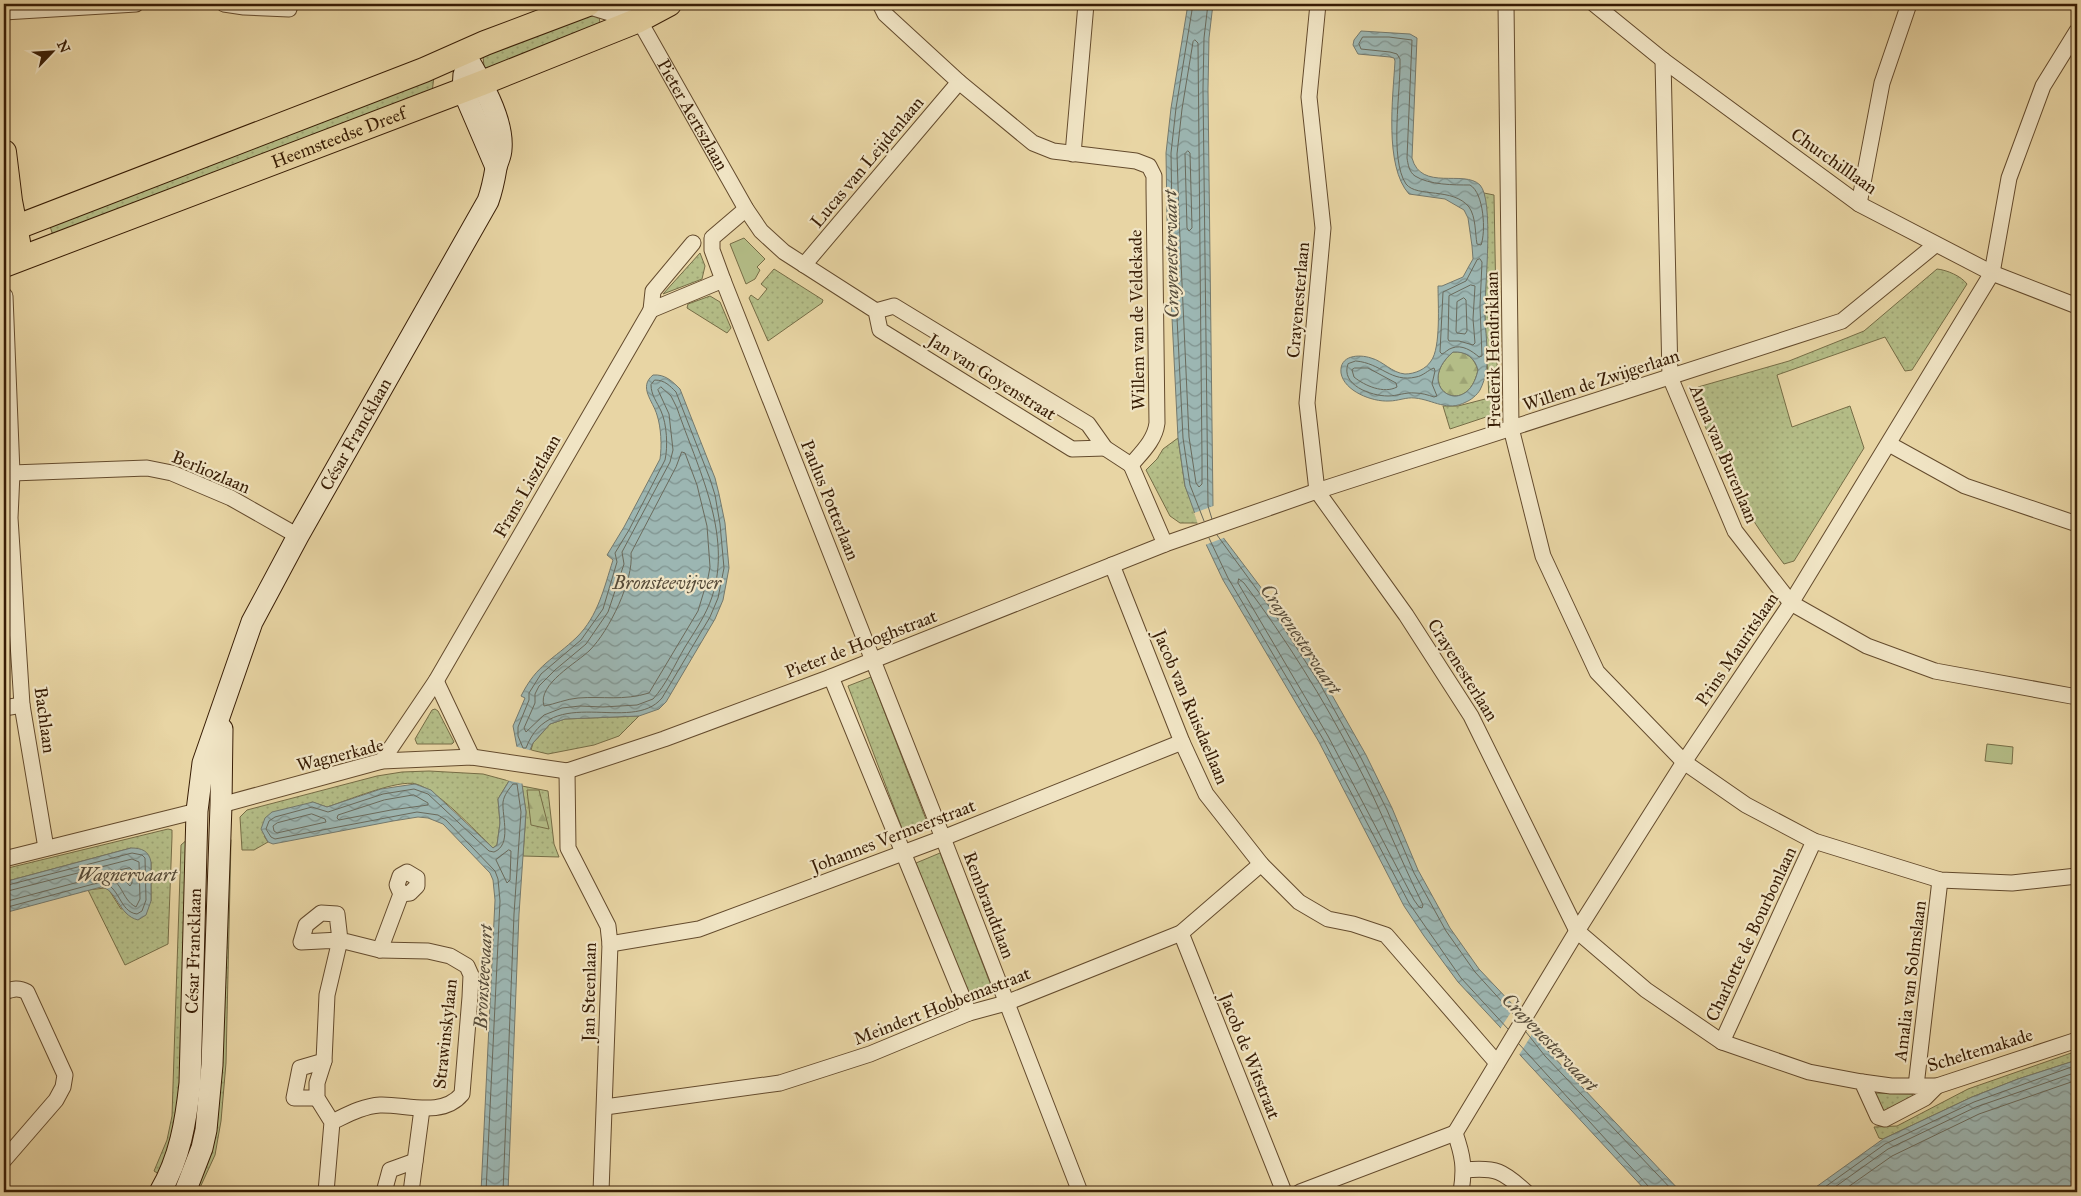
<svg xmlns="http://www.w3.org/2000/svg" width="2081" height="1196" font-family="'IM FELL Great Primer',serif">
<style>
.grass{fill:url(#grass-dots);stroke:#766d46}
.forest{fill:url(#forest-firs);stroke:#766d46}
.park{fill:#b4bd87;stroke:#766d46}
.water{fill:url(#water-waves);stroke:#74796d;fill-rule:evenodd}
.pier{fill:#e8d5a4}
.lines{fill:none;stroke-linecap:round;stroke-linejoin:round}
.shore{stroke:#6a6a5c;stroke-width:1}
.minor-casing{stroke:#644b2d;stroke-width:17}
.tertiary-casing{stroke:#644b2d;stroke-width:21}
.secondary-casing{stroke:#381d05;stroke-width:23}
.primary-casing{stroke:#381d05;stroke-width:26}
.minor{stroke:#f0e4c4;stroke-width:15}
.tertiary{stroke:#f0e4c4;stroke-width:19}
.secondary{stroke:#f0e4c4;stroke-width:21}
.primary{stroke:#e8d5a4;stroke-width:24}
.labels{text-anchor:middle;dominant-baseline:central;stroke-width:4.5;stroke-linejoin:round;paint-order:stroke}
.street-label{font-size:18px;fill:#381d05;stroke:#f0e4c4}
.water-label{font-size:19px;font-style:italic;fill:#564b39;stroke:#f0e4c4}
</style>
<defs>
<pattern id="grass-dots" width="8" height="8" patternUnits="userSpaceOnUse" patternTransform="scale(1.25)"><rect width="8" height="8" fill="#b4bd87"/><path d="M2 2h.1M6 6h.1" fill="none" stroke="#9ca273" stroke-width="1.8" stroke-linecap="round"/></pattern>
<pattern id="forest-firs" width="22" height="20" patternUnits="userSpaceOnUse" patternTransform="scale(1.25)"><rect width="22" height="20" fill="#b4bd87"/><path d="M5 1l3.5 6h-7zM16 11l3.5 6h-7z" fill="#9ca273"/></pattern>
<pattern id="water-waves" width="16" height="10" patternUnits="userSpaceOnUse" patternTransform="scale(1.25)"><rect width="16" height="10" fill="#9cb6b2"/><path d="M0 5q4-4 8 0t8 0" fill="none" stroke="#80938f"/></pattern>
</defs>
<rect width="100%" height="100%" fill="#e8d5a4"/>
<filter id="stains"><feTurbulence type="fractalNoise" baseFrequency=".004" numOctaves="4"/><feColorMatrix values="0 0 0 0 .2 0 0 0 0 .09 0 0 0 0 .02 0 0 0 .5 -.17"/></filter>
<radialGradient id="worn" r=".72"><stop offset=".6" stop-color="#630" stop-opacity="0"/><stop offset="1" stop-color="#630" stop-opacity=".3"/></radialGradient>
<path class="grass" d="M592 10 599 16 600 24 489 71 484 66 483 57Z
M434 76 432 93 54 239 49 223Z
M1484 193 1494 195 1498 413 1450 429 1443 406H1458L1489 398 1485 319 1487 218Z
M700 253 705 266 702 279 663 294Z
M774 269 823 300 822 303 768 341 749 298 751 295 758 300 767 289 761 284Z
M1937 269C1947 270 1961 276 1967 284L1912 370 1905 371 1885 337 1777 375 1792 427 1850 406 1864 448 1794 561 1784 564C1745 513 1711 454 1694 392L1698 387 1789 361 1864 331Z
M710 296 720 302 731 328 727 333 687 308 688 304Z
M1178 438 1185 486 1200 523H1180L1170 516 1146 470 1157 459 1163 449Z
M871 677 927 822 903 831 848 686Z
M435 709 438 711 454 742 452 744H417L415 739 432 710Z
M639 716 619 736 594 745 548 754 531 750 533 743 550 724 565 719Z
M429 771 483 774 509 781 498 799 500 823 497 845 493 848C475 831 438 790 416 784 398 779 346 801 327 807L312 802 264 836 268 842 254 850H242L240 817 247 810 377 776 402 772Z
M522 786 548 791 554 844 559 857 523 856 526 812Z
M224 828 231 840 226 1063 221 1121 215 1155 198 1192H193Z
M168 829 172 830V837L168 944 125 965 88 890 105 888 109 890 121 909 151 901V862L131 848 4 882V869Z
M190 837 184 1086 162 1176 154 1171 167 1140 172 1116 181 845Z
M940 853 992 988 967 997 916 863Z
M2077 1051V1060L2018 1079 1972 1097 1883 1139 1879 1138 1874 1127 1897 1126 1968 1089Z
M1873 1093 1912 1094 1914 1097 1882 1114Z"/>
<path class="forest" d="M1453 352C1467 351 1474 358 1478 370 1467 421 1412 387 1453 352Z
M527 790H539L549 829 531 825Z"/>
<path class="park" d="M744 238 765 259 757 267 760 270 755 279 746 284 730 244Z
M1987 744 2013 747 2012 764 1985 761Z"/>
<path class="water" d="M1188 4H1213L1209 38 1208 89 1213 507 1222 536 1278 610 1324 681 1366 755 1392 808 1418 870 1450 928 1479 969 1514 1006 1549 1052 1681 1192H1647L1521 1056 1500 1027 1458 982 1424 936 1404 906 1319 742 1223 580 1205 542 1185 486 1178 438 1167 218 1166 153 1171 108Z
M1361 31 1410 34 1417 38 1412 158C1421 192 1464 169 1480 185 1494 200 1485 285 1485 308 1484 334 1493 365 1480 390 1477 395 1471 400 1466 402 1447 412 1434 400 1415 398 1406 397 1398 401 1389 401 1372 402 1344 391 1341 373 1339 355 1359 354 1371 358 1383 361 1392 373 1405 374 1415 374 1426 369 1431 361 1441 348 1438 303 1438 286H1442L1463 277 1469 266 1473 259 1472 246 1468 218 1464 210 1445 199 1409 194C1384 166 1393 97 1395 61L1394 58 1390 57 1358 54 1353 45 1354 40ZM1453 352C1466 351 1475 358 1478 370 1467 421 1412 387 1453 352Z
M653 375C665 374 672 381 680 389L715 478 719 494 725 523 729 568 723 600 715 619 666 702 659 709 639 716 565 719 550 724 533 743 530 750 522 784 526 812 519 914 508 1192H481L495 900 493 880 490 873 443 824 428 818 418 817 393 821 273 844 268 842 261 829 265 818 272 812 313 802 327 807 381 789 415 784 431 790 493 848 497 845 500 823 498 799 509 781 517 747 513 726 525 698 521 696C537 664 553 660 577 637 598 616 604 588 613 560L607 555 624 527 660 459C662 446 661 427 657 415 653 401 638 387 653 375Z
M131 848C142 848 149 851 151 862V901L146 915 138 920C118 915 117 889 101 887L4 913V882Z
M2077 1060V1192H1809L1883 1139 1972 1097 2018 1079Z"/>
<path class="pier" d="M1216 505 1226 537 1205 545 1194 513Z
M514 746 533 751 524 784 506 780Z
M1515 1006 1534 1031 1519 1055 1500 1029Z"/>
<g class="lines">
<path class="shore" d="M1193 4 1176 108 1171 153 1172 217 1183 438 1190 485 1204 521
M1208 4 1204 38 1203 89 1208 506 1212 519
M1363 37H1389L1412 40 1407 158C1408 164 1409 172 1415 176 1429 185 1454 185 1470 185 1484 193 1486 232 1481 245L1477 244C1475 233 1476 217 1469 207 1453 187 1417 198 1406 184 1389 159 1401 90 1400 59L1397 54 1390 52 1361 49 1359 44Z
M1195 40 1198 43 1202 461V484L1199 487 1196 483 1189 437 1179 217 1177 154 1182 109 1193 42Z
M1188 151 1190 153 1192 228 1189 231 1187 228 1185 154Z
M1480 259 1482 262 1480 306 1482 356 1479 357C1472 351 1462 344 1452 348 1448 349 1445 353 1442 354L1440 352 1443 292 1466 281 1477 260Z
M1471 285 1475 286 1473 319 1475 343 1473 345 1459 341H1449L1448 339 1449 296Z
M1464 298 1466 300 1467 331 1465 334 1457 333 1456 331 1457 302Z
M1356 361C1381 363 1391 383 1416 377 1423 376 1428 370 1434 368L1435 371 1432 384 1437 396 1434 397C1428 395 1422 393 1415 393 1406 392 1397 396 1388 396 1371 396 1340 385 1348 364Z
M1355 368H1368L1396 383 1397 387C1384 394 1365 386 1354 377L1352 370Z
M655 380C665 380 670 386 676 392L710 479 715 495 720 524 724 568 718 598 710 617 662 698C631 735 551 682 526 748H523L518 736V727L529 700V693L541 674 581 640 603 609 617 562 615 553 629 530 665 460C668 447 667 424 661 411 657 402 651 395 651 385Z
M661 387 671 396 677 408C697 467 733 534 712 597 706 615 695 631 685 647 675 664 666 685 653 699L637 705 603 707 580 706 562 708 544 715 526 732 524 728 535 703V694L539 686 555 670 586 644 608 612 624 564 622 552 670 462 673 450 669 414 658 390Z
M682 452 685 453 697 485 707 526 710 567 708 578 698 611 649 693C623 701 603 696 578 698 566 699 555 704 544 706 537 684 577 663 590 650 609 631 634 580 631 553L676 467Z
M1217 535 1274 613 1320 684 1361 758 1387 810 1414 873 1446 931 1475 972 1515 1016
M1209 538 1228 578 1323 739 1409 903 1461 978 1508 1029
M1239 579 1244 583C1286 639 1323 698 1355 760 1380 807 1399 857 1423 905L1422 908 1419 907 1414 900 1328 736 1238 583Z
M414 795 428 803V805L391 810 339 820 337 818 338 815 384 800Z
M312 814 325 819 326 822 277 833 274 831 273 826 277 823Z
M509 850 511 851 510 880 507 883 496 860Z
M130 868 132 870V883L130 886 118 873 120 870Z
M4 886 132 853 142 855 145 858 146 900 142 911 137 914C119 912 120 885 101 882L4 908
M4 892 132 859 139 862 140 899 136 907C120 899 124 878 101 876L4 902
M1526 1032 1545 1056 1674 1192
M1519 1044 1649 1187 1651 1192
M486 1192 500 901 498 879 495 871 446 820 438 815 417 812 275 839 271 837 266 829 269 821 275 817 312 807 328 812 383 794 414 789 428 794 489 851 494 852C512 845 502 817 503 802 504 795 509 789 513 784H517L521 812 514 914 503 1192
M1818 1192 1885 1144 1974 1102 2077 1065
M1828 1192 1888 1149 1976 1107 2077 1072
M1841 1192 1892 1156 1979 1114 2077 1080"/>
<g class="minor-casing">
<g id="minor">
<path d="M224 4 244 7 289 9 290 4"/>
<path d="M880 4 885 14 959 82 1033 143 1053 151 1136 161 1149 166 1154 176V188L1157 423C1155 440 1142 452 1131 465"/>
<path d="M1318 4 1309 97 1323 228 1307 403 1317 491 1406 615 1471 716 1577 931 1646 990 1722 1042 1809 1072 1862 1082 1878 1117 1885 1119 1925 1098 1937 1086"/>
<path d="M1506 4 1511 428 1543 556 1597 672 1684 762 1746 805 1814 841 1940 880 2012 883 2077 876"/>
<path d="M1594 4 1663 60 1859 204 1992 273 2077 306"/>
<path d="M4 12 136 4"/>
<path id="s1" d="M639 20 746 209 761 231 784 252 876 311 880 330 1072 449 1105 448"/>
<path d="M1663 60 1670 377 1735 531 1791 603 1867 646 1935 671 2077 697"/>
<path d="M1073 154 1086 4"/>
<path d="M1859 204 1882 83 1909 4"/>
<path d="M693 243 653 291 651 310 723 280 943 838 1080 1192"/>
<path d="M804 265 959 82"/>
<path d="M723 280 712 250V238L746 209"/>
<path d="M5 296 12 473 10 518 22 705 46 848"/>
<path d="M876 311 894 306 1088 424 1105 448 1131 465"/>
<path d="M1889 444 1965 486 2077 524"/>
<path d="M1131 465 1165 544"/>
<path d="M12 473 147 468 172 473 231 498 298 536"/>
<path d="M1112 565 1182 742 1206 794 1261 864 1299 902 1328 919 1353 924 1386 935 1497 1063"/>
<path d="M831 677 969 1013"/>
<path d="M436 681 472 757"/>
<path d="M4 708 22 705"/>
<path d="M382 761 436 681 651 310"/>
<path d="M567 771 568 848 608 926 610 944 601 1192"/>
<path d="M221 805 382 761 472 757 567 771 664 739 831 677 1165 544 1317 491 1842 321 1935 245"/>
<path d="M4 859 197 811"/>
<path d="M1181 933 1284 1192"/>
<path d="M610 944 699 929 943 838 1182 742"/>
<path d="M380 950 401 894 397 885 400 876 407 872 417 878V886L410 893 401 894"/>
<path d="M4 992C13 989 18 987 27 992L65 1075 63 1087 56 1100 4 1160"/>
<path d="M1722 1042 1814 841"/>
<path d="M1862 1082 1891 1086H1937L2077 1040"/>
<path d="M1916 1086 1940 880"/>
<path d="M317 1098H294L300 1068 324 1061"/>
<path d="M605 1107 780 1083 870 1054 969 1013 1006 1003 1181 933 1261 864"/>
<path d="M1455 1133 1577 931 1684 762 1791 603 1992 273 2009 178 2043 86 2077 31"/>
<path d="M1455 1133C1463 1156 1465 1168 1461 1192"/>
<path d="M1465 1170C1496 1167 1503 1171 1526 1192"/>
<path d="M326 1192 332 1122 317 1098V1083L324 1061 327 995 340 940 301 942 306 925 321 913 337 914 340 940 380 950 428 951 450 956 467 966 471 975 470 997 462 1094C442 1118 406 1104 380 1105 363 1106 347 1115 332 1122"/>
<path d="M384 1192 390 1170 415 1161"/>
<path d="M411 1192 422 1109"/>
<path d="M1300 1192 1455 1133"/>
</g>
</g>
<g class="tertiary-casing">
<path id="tertiary" d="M587 4 639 20"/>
</g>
<g class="secondary-casing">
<g id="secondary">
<path d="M464 74 463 90 496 167"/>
<path id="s2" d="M160 1192C180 1158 186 1121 190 1083L197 811 203 763 252 622 298 536 488 201C492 190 494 180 496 168 497 162 501 156 501 149 504 119 479 78 464 53"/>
<path d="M185 1192 202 1148 206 1130 212 1065 221 805 222 729"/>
</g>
</g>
<g class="primary-casing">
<g id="primary">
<path d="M4 152 10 201 18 242"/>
<path d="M4 232 424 70 485 43 588 4"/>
<path id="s3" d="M4 265 482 83 639 20 669 4"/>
</g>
</g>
<use href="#minor" class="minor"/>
<use href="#tertiary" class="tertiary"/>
<use href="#secondary" class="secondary"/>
<use href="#primary" class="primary"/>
</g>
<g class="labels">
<g class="street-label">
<text stroke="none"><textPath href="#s1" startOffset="109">Pieter Aertszlaan</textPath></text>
<text stroke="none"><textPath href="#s3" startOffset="358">Heemsteedse Dreef</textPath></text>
<text transform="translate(1834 161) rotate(35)">Churchilllaan</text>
<text transform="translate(867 162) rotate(-50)">Lucas van Leijdenlaan</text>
<text transform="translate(1298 300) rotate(-85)">Crayenesterlaan</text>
<text transform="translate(1137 320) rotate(-91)">Willem van de Veldekade</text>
<text transform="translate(1493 350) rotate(-91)">Frederik Hendriklaan</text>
<text transform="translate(992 377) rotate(32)">Jan van Goyenstraat</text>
<text transform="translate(1601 380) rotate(-18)">Willem de Zwijgerlaan</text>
<text stroke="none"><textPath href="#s2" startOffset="798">César Francklaan</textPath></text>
<text transform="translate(1724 454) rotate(67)">Anna van Burenlaan</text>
<text transform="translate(211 472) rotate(23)">Berliozlaan</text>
<text transform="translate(527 486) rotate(-60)">Frans Lisztlaan</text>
<text transform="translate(830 500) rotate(68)">Paulus Potterlaan</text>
<text transform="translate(861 644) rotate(-21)">Pieter de Hooghstraat</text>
<text transform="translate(1737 649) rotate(-56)">Prins Mauritslaan</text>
<text transform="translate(1463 670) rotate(58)">Crayenesterlaan</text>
<text transform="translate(1191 707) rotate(67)">Jacob van Ruisdaellaan</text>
<text transform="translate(45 720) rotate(82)">Bachlaan</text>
<text transform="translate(340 755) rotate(-14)">Wagnerkade</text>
<text transform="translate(893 836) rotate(-21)">Johannes Vermeerstraat</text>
<text transform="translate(989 905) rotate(69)">Rembrandtlaan</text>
<text transform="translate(1751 934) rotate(-65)">Charlotte de Bourbonlaan</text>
<text stroke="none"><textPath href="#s2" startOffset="246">César Francklaan</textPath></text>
<text transform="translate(1910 981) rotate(-83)">Amalia van Solmslaan</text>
<text transform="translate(589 992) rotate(-89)">Jan Steenlaan</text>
<text transform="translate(942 1006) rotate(-21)">Meindert Hobbemastraat</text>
<text transform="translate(445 1034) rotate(-84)">Strawinskylaan</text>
<text transform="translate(1980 1050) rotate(-17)">Scheltemakade</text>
<text transform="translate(1250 1056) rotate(68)">Jacob de Witstraat</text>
</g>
<g class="water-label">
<text transform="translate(1171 254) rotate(-91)">Crayenestervaart</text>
<text x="667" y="582">Bronsteevijver</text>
<text transform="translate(1301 639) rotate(56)">Crayenestervaart</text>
<text x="127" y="874">Wagnervaart</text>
<text transform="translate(483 977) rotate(-87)">Bronsteevaart</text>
<text transform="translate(1550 1042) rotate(46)">Crayenestervaart</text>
</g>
</g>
<rect width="2081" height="1196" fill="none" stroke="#e8d5a4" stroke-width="20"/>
<rect x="5" y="5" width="2071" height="1186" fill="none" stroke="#381d05" stroke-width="2.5"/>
<rect x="10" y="10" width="2061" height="1176" fill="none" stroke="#381d05"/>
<g transform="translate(52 52) rotate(65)" stroke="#f0e4c4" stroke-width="4" paint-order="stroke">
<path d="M0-4L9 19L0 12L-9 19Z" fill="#381d05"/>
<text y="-8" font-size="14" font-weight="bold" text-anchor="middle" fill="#381d05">N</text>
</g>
<rect width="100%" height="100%" filter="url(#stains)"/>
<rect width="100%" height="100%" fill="url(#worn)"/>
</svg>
